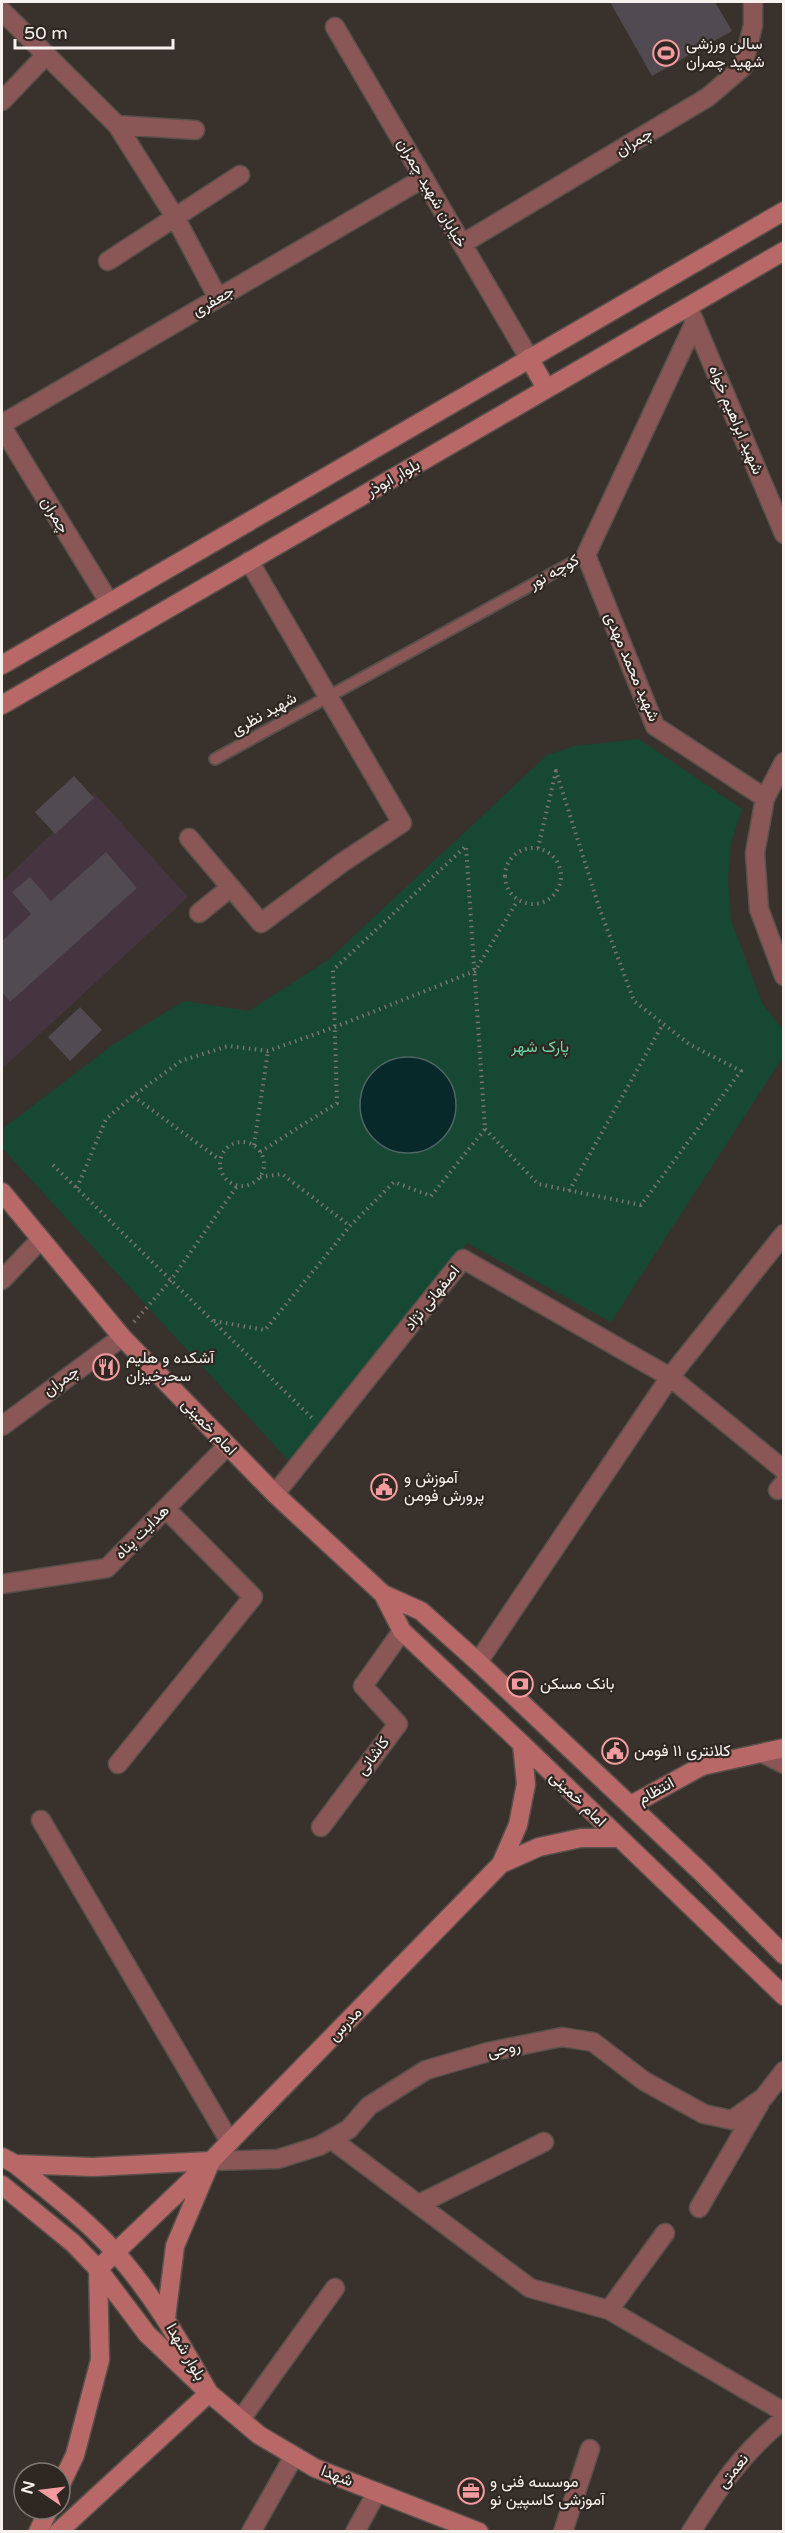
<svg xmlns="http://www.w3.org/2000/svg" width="785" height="2533" font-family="'Varela Round',Vazirmatn,sans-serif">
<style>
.industrial{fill:#443541}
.green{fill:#174834}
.water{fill:#08292a;stroke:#506565;stroke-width:1.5}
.building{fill:#514a50}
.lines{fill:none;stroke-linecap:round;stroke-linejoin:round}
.lane-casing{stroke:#58504b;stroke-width:14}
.street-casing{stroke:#58504b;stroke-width:21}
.secondary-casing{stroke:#58504b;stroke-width:21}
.path{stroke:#7b7470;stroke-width:4;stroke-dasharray:1.5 4.5;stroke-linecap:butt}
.lane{stroke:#8a5656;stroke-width:10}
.street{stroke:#8a5656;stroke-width:18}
.secondary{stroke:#b96868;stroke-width:18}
.labels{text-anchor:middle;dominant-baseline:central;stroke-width:4.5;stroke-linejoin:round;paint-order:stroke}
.poi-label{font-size:16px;fill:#f8f2ef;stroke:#2f2722;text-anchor:start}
.street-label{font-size:16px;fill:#f8f2ef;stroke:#2f2722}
.park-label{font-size:16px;fill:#6bd8a7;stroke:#2f2722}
</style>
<rect width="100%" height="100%" fill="#39312c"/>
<path class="industrial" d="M94 793 188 897 2 1069V882Z"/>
<path class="green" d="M639 739 742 809 731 843 728 880 731 920 762 1003 783 1030V1057L611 1322 467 1243 352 1390 288 1460 2 1148V1129L114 1044 184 1001 249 1011 328 960 547 755 575 746Z"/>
<path class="water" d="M360 1105a48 48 0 1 1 96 0a48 48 0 1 1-96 0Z"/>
<path class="building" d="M610 2H715L732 31 652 76Z
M74 776 94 798 55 834 35 812Z
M106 852 137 888 10 1002 2 992V941L31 914 12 892 30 877 51 901Z
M80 1007 102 1030 70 1061 48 1037Z"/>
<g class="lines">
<g class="lane-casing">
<path id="lane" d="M215 759 586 555"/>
</g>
<g class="street-casing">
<path id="street" d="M2 11 117 125 175 217 218 298
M335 27 529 358
M2 101 46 55
M117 125 195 130
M462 244 708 97 743 67 753 25V2
M108 261 240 175
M692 316 784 534
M695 322 586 555 655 726 765 798
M2 424 424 178
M2 427 109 602
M784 762 765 798 755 853 759 909 784 976
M189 838 261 923 343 862 402 823 249 561
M199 913 230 888
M2 1280 40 1240
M2 1426 122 1337
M778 1490 784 1483
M275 1494 463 1259 670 1377 784 1470
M2 1584 107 1568 227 1446
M478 1662 670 1377 784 1234
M762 1753 784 1764
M118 1764 253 1597 166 1509
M41 1820 230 2142
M321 1827 398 1724 363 1686 402 1631
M331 2139 530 2288 609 2310 784 2412
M211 2161 278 2159 319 2146 349 2129 369 2106 426 2070 488 2052 562 2037 593 2042 644 2081 704 2114 732 2120 764 2097 784 2071
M419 2204 544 2142
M699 2208 760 2103
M609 2310 665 2233
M241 2419 335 2288
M251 2532 294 2456
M355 2532 377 2492
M563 2532 590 2449
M691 2532C720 2486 741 2454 784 2419"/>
</g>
<g class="secondary-casing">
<path id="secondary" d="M529 358 546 388
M2 665 784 211
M2 705 784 251
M2 1192 122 1337 275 1494 383 1594 421 1611 478 1662 701 1872 784 1955
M383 1594 402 1631 522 1744 784 1996
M631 1805 702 1766 784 1748
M501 1864 539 1847 581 1838H619
M2 2157 15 2164C49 2192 86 2219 115 2252 153 2294 181 2344 209 2393L147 2334 98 2269 73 2243 2 2185
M15 2164 93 2167 211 2161 175 2246 166 2318
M60 2486 75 2455 100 2360 98 2269 211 2161 501 1864 518 1825 526 1784 522 1744
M38 2532 49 2509
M58 2532 209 2393 259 2435 315 2468 479 2532"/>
</g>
<path class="path" d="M505 876a28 28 0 1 1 56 0a28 28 0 1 1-56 0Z
M133 1096 220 1160
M485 1129 538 1184 641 1205 741 1071 689 1044 634 1001 599 907 556 771 538 848
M220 1164a22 22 0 1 1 44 0a22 22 0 1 1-44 0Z
M254 1145 268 1051
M53 1165 312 1418
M260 1177 282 1174 350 1226
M77 1188 106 1119 133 1096 181 1061 228 1046 268 1051 335 1027 475 971 518 900
M569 1191 663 1024
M214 1321 265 1330 350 1226 394 1182 431 1196 485 1129 466 846 333 970 337 1103 260 1152
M134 1322 171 1280 237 1186"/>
<use href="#lane" class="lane"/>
<use href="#street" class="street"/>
<use href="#secondary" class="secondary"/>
</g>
<defs>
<g id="stadium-ring" transform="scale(1.35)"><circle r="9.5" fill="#2f2722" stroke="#f49b9f" stroke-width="1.5"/><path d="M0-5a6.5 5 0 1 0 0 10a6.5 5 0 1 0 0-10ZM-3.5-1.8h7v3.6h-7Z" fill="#f49b9f"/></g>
<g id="restaurant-ring" transform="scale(1.35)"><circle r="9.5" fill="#2f2722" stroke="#f49b9f" stroke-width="1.5"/><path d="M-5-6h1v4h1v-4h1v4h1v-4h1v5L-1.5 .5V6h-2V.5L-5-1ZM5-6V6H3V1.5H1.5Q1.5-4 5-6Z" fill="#f49b9f"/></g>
<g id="civic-ring" transform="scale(1.35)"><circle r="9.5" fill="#2f2722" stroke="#f49b9f" stroke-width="1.5"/><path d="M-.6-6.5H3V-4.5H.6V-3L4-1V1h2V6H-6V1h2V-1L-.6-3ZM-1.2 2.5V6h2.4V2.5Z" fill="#f49b9f"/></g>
<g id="bank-ring" transform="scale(1.35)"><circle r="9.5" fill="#2f2722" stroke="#f49b9f" stroke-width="1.5"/><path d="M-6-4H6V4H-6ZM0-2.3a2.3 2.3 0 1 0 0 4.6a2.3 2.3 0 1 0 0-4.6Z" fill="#f49b9f"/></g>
<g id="office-ring" transform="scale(1.35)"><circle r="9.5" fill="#2f2722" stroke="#f49b9f" stroke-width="1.5"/><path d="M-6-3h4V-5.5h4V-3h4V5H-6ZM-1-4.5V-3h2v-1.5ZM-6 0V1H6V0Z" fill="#f49b9f"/></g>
</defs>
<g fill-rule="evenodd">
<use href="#stadium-ring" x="666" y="53"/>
<use href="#restaurant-ring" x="106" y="1367"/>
<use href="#civic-ring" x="384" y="1487"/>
<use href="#bank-ring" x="520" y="1684"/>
<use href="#civic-ring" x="615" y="1751"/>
<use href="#office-ring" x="471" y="2491"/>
</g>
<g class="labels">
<g class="poi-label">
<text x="686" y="44">سالن ورزشی<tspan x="686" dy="18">شهید چمران</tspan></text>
<text x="126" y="1358">آشکده و هلیم<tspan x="126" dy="18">سحرخیزان</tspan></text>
<text x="404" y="1478">آموزش و<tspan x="404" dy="18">پرورش فومن</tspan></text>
<text x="540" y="1684">بانک مسکن</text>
<text x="634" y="1751">کلانتری ۱۱ فومن</text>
<text x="490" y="2482">موسسه فنی و<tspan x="490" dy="18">آموزشی کاسپین نو</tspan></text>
</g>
<g class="street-label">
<text transform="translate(634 142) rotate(-31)">چمران</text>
<text transform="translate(432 193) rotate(60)">خیابان شهید چمران</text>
<text transform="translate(213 301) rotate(-30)">جعفری</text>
<text transform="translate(736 420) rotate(67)">شهید ابراهیم خواه</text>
<text transform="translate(393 478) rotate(-30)">بلوار ابوذر</text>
<text transform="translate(55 515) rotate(59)">چمران</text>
<text transform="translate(554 572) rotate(-29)">کوچه نور</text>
<text transform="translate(632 667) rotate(67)">شهید محمد مهدی</text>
<text transform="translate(264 714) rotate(-29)">شهید نظری</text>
<text transform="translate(432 1298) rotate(-51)">اصفهانی نژاد</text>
<text transform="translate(61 1381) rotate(-36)">چمران</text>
<text transform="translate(209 1427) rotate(46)">امام خمینی</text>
<text transform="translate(142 1532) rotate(-45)">هدایت پناه</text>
<text transform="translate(373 1756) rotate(-53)">کاشانی</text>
<text transform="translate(656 1791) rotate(-29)">انتظام</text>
<text transform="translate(578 1799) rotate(44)">امام خمینی</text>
<text transform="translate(345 2024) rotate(-46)">مدرس</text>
<text transform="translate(504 2049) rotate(-12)">روحی</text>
<text transform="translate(186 2352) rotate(60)">بلوار شهدا</text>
<text transform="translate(733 2471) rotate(-51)">نعمتی</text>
<text transform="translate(337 2476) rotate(21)">شهدا</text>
</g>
<g class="park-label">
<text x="540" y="1047">پارک شهر</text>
</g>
</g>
<rect width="785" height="2533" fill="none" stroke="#f8f2ef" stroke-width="6"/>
<g transform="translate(42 2491) rotate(284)"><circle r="28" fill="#2f2722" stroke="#7f7874" stroke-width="1.5"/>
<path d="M0-4.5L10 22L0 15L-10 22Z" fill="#f49b9f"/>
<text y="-9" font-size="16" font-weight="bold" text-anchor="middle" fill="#f8f2ef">N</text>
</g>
<path d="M15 39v9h158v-9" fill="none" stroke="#f8f2ef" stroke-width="3"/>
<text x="24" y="39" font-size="18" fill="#f8f2ef" stroke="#2f2722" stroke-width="4.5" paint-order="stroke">50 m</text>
</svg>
